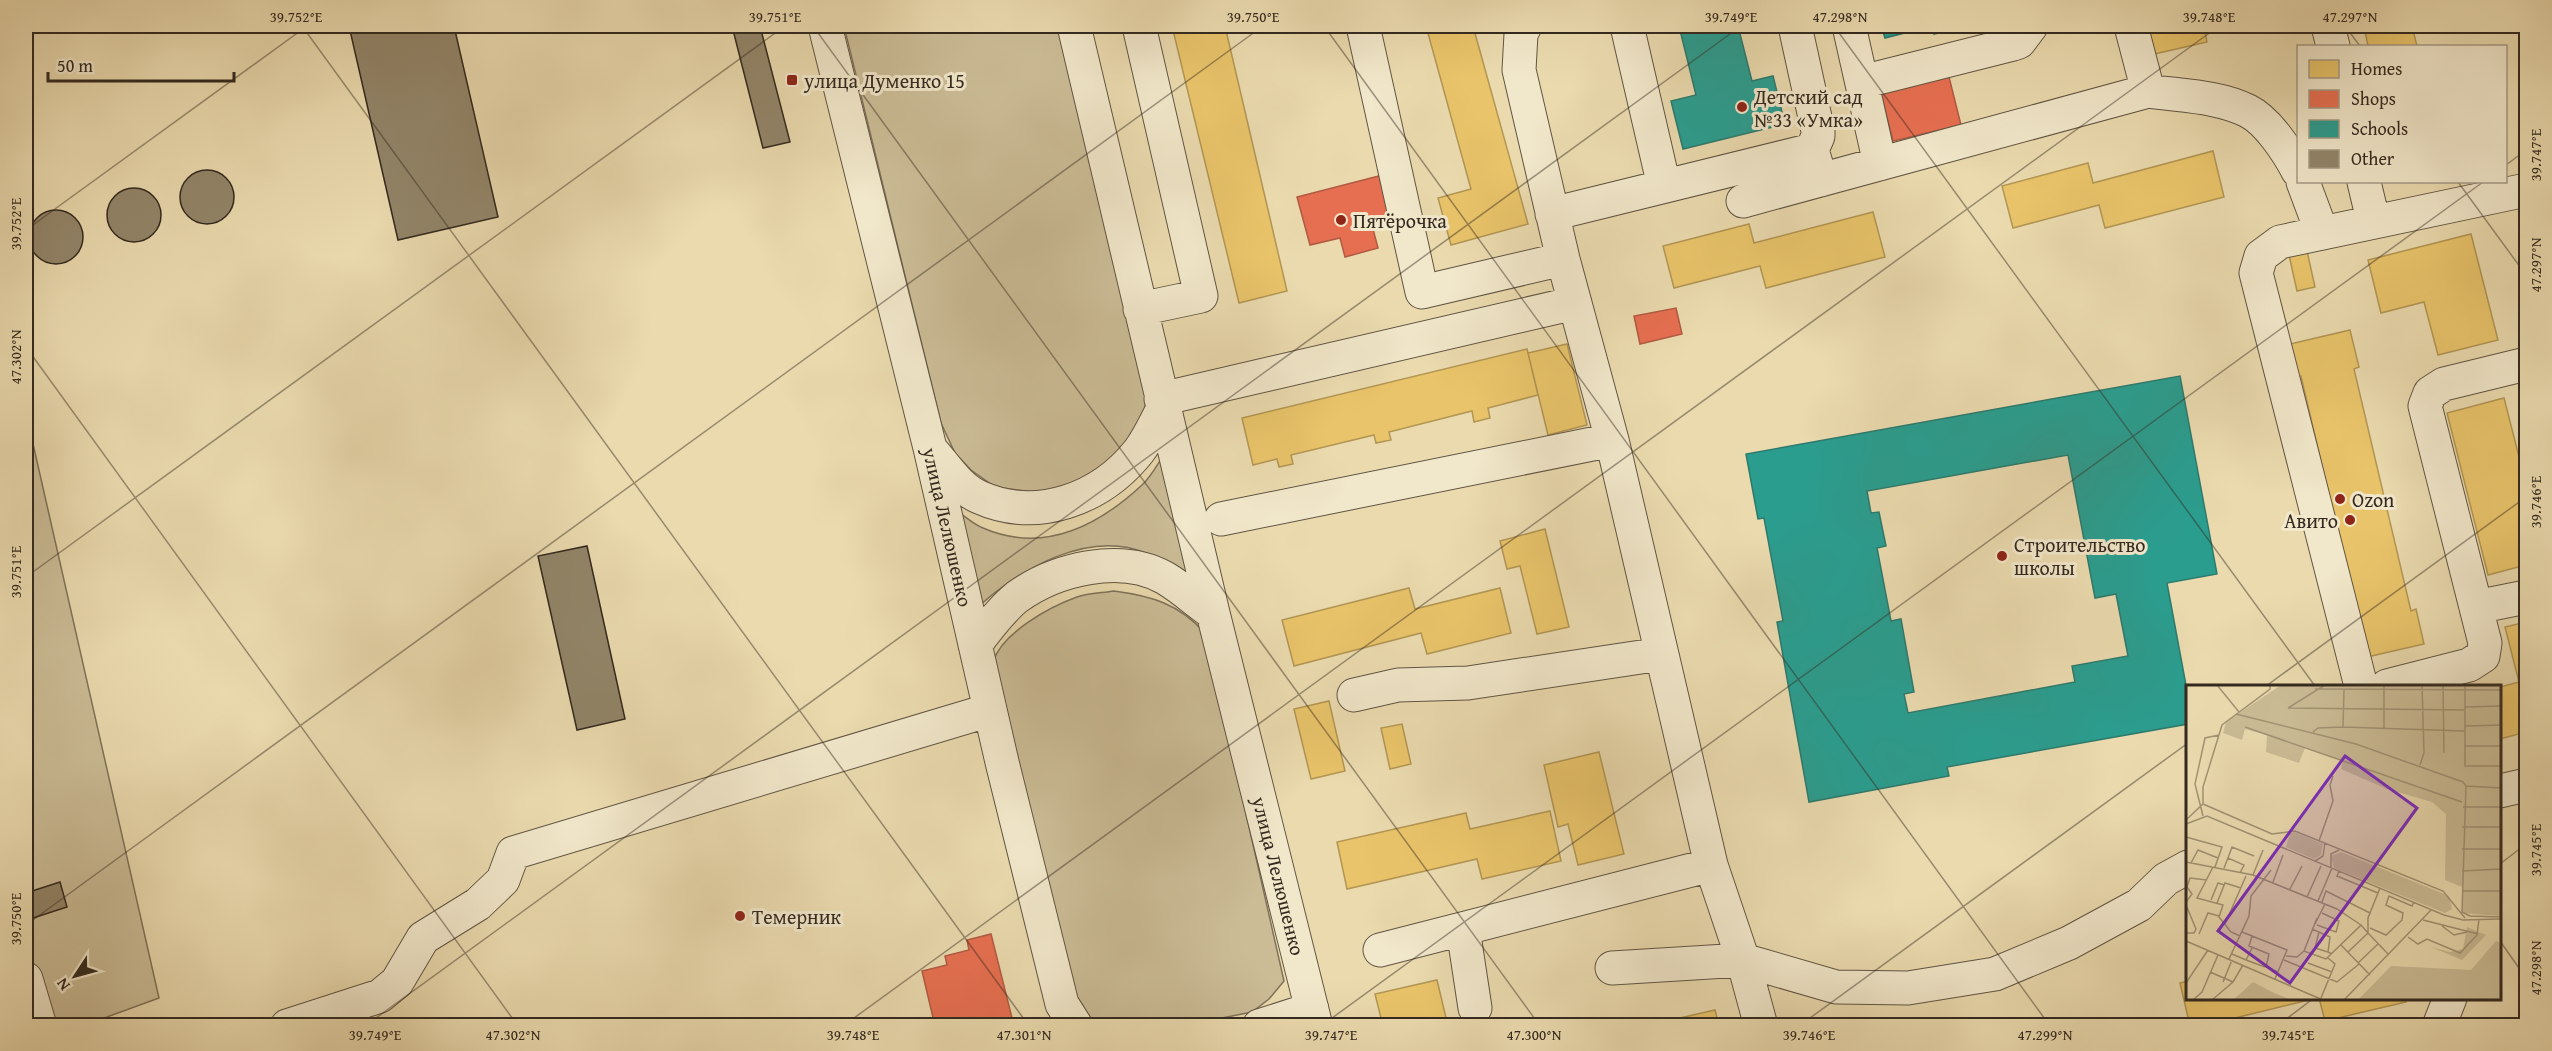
<svg xmlns="http://www.w3.org/2000/svg" width="2552" height="1051" font-family="'Gentium Book Plus',serif">
<style>
.green{fill:#cbbc96;stroke:#7f725a;stroke-width:1.5}
.homes{fill:#e9c46a;stroke:#b29654;stroke-width:1.5}
.shops{fill:#e76f51;stroke:#b15a42;stroke-width:1.5}
.schools{fill:#2a9d8f;stroke:#2d7a6d;stroke-width:1.5;fill-rule:evenodd}
.building{fill:#928569;stroke:#33291f;stroke-width:1.5}
.lines{fill:none;stroke-linecap:round;stroke-linejoin:round}
.minor-casing{stroke:#615543;stroke-width:35}
.minor{stroke:#f1e7ca;stroke-width:33}
.ticks{fill:none;stroke:#33291f;stroke-width:1.5;stroke-opacity:0.45}
.poi-dot{fill:#8f2418;stroke:#f1e7ca;stroke-width:2}
.labels{text-anchor:middle;dominant-baseline:central;stroke-width:6;stroke-linejoin:round;paint-order:stroke}
.poi-label{font-size:20px;fill:#33291f;stroke:#f1e7ca;text-anchor:start}
.street-label{font-size:20px;fill:#33291f;stroke:#f1e7ca}
.inset-road{fill:none;stroke:#a19375;stroke-width:1.5}
.view{fill:#7b2cbf;fill-opacity:0.15;stroke:#7b2cbf;stroke-width:3}
.inset-edge{fill:none;stroke:#33291f;stroke-width:3}
.neatline{fill:none;stroke:#33291f;stroke-width:2}
.ticks-label{font-size:15px;text-anchor:middle;fill:#33291f}
</style>
<rect width="100%" height="100%" fill="#eadaae"/>
<filter id="stains"><feTurbulence type="fractalNoise" baseFrequency=".00333" numOctaves="4"/><feColorMatrix values="0 0 0 0 .2 0 0 0 0 .09 0 0 0 0 .02 0 0 0 .5 -.17"/></filter>
<radialGradient id="worn" r=".72"><stop offset=".6" stop-color="#630" stop-opacity="0"/><stop offset="1" stop-color="#630" stop-opacity=".3"/></radialGradient>
<path class="green" d="M844 26H1061L1148 386 1143 421 1130 449 1054 495 995 487 971 470 955 453 941 423Z
M26 413 159 998 85 1025H26Z
M1169 447 1199 588C1182 576 1165 561 1146 553 1088 529 1021 569 979 606L960 513C967 518 975 525 983 528 1043 554 1098 526 1142 485 1153 475 1160 459 1169 447Z
M1114 591C1152 596 1179 604 1205 633L1284 981 1269 999 1252 1012 1187 1025 1093 1026 1070 999 993 662C1002 633 1049 607 1077 597 1088 593 1102 593 1114 591Z"/>
<path class="homes" d="M1172 26H1225L1287 291 1239 303Z
M1426 26H1473L1528 224 1451 245 1438 198 1471 189Z
M2143 26H2217L2218 29 2205 32 2207 42 2150 55Z
M2364 26H2412L2417 46H2368Z
M2213 151 2224 197 2105 228 2099 205 2013 228 2002 186 2088 163 2093 183Z
M1873 212 1885 257 1766 288 1760 266 1674 288 1663 246 1749 224 1754 243Z
M2471 234 2498 340 2438 355 2424 302 2381 313 2368 260Z
M2307 251 2315 287 2297 291 2289 255Z
M2350 330 2359 367 2354 369 2411 611 2416 609 2424 644 2367 657 2301 376 2293 377 2286 345Z
M1567 344 1587 425 1548 435 1528 353Z
M1527 349 1538 395 1488 408 1490 418 1474 422 1472 411 1389 432 1391 440 1376 443 1374 435 1291 455 1293 464 1279 467 1277 459 1253 465 1242 418Z
M2504 398 2526 484V565L2488 575 2447 413Z
M1545 529 1569 627 1537 634 1520 566 1507 569 1500 541Z
M1409 588 1415 609 1500 588 1511 633 1427 654 1421 633 1294 666 1282 620Z
M2526 622V732L2500 739V687L2519 682 2505 627Z
M1329 701 1345 771 1311 779 1294 709Z
M1402 724 1411 764 1390 769 1381 728Z
M1599 752 1624 854 1578 865 1568 824 1558 827 1544 765Z
M1550 811 1561 861 1482 879 1477 859 1347 889 1337 842 1466 813 1470 829Z
M1437 980 1448 1026H1383L1375 994Z
M2188 981V998H2317L2202 1026H2190L2180 983Z
M2319 998H2405L2406 1002 2325 1021Z
M1715 1010 1719 1026H1673L1671 1020Z"/>
<path class="shops" d="M1948 73 1961 125 1893 141 1880 90Z
M1379 176 1392 224 1373 229 1378 248 1345 257 1340 238 1310 245 1297 197Z
M1676 308 1682 334 1640 344 1634 316Z
M991 934 1014 1026H935L922 971 947 965 945 956 969 950 967 940Z"/>
<path class="schools" d="M1679 26H1738L1752 81 1773 76 1785 124 1683 149 1671 101 1696 95Z
M1881 26H1969L1934 34 1932 26 1885 38Z
M2180 376 2217 574 2167 583 2188 696V724L1947 767 1949 776 1809 802 1777 622 1783 621 1764 518 1758 519 1746 454ZM2068 455 2095 598 2116 594 2128 656 2072 666 2075 682 1908 713 1904 694 1914 692 1901 619 1891 621 1877 548 1886 546 1879 512 1871 513 1867 491Z"/>
<path class="building" d="M42 26H84L71 32H57Z
M349 26H454L498 217 398 240Z
M732 26H760L790 142 763 148Z
M180 197a27 27 0 1 1 54 0a27 27 0 1 1-54 0Z
M107 215a27 27 0 1 1 54 0a27 27 0 1 1-54 0Z
M29 237a27 27 0 1 1 54 0a27 27 0 1 1-54 0Z
M587 546 625 719 577 730 538 556Z
M60 882 67 907 33 918 26 893Z"/>
<g class="lines">
<g class="minor-casing">
<path id="minor" d="M825 26 930 448 1002 762 1062 1004 1076 1026
M1074 26 1213 613 1316 1026
M1139 26 1201 296 1140 309
M1363 26 1422 292 1563 259
M1525 26 1521 34 1519 70 1563 259 1612 440 1711 865 1743 960 1761 1026
M1627 26 1664 186
M1795 26 1818 131V136L1812 150
M1849 26 1880 164
M2131 26 2148 91C2181 96 2218 96 2248 111 2268 121 2288 152 2298 171
M2328 26 2333 46
M1862 82 2013 44 2019 42 2031 26
M2303 182 2322 233
M2364 182 2373 220
M1743 201 2148 91
M1552 214 1812 150 1821 180
M1161 399 1575 303
M933 452C947 468 959 488 979 497 1037 523 1101 499 1139 451 1149 438 1156 421 1164 407
M1221 519 1612 440
M2476 607 2526 597
M975 645C987 629 1001 610 1017 597 1056 569 1121 553 1165 578 1182 588 1197 602 1213 613
M2361 686 2256 273 2261 256 2280 242 2526 190
M2387 686 2469 665 2483 656 2485 643 2425 406 2430 393 2444 384 2526 364
M1354 695 1398 685 1468 683 1661 654
M2500 791 2526 785
M1463 929 1475 1008
M1380 950 1711 865
M1612 968 1743 960 1836 987 1908 988 1995 974 2069 943 2139 905 2166 879 2188 867
M26 979 40 1026
M287 1026 380 996 397 982 423 938 478 904 503 880 513 853 990 710
M1259 1026 1312 1009
M2439 1026 2450 998"/>
</g>
<use href="#minor" class="minor"/>
</g>
<path class="ticks" d="M302 26 1029 1026M813 26 1540 1026M1324 26 2050 1026M1834 26 2315 686M2345 26 2360 46M2506 165 2526 150M2458 182 2526 275M26 230 307 26M26 347 518 1026M26 577 785 26M2266 686 2526 497M2500 864 2526 844M26 925 1263 26M2500 941 2526 978M365 1026 1741 26M843 1026 2219 26M1321 1026 2483 182M1799 1026 2188 743M2277 1026 2314 998"/>
<g class="poi-dot">
<rect x="786" y="74" width="12" height="12" rx="3"/>
<circle cx="1742" cy="107" r="6"/>
<circle cx="1341" cy="220" r="6"/>
<circle cx="2340" cy="499" r="6"/>
<circle cx="2350" cy="520" r="6"/>
<circle cx="2002" cy="556" r="6"/>
<circle cx="740" cy="916" r="6"/>
</g>
<g class="labels">
<g class="poi-label">
<text x="804" y="80">улица Думенко 15</text>
<text x="1754" y="96">Детский сад<tspan x="1754" dy="23">№33 «Умка»</tspan></text>
<text x="1353" y="220">Пятёрочка</text>
<text x="2352" y="499">Ozon</text>
<text x="2338" y="520" text-anchor="end">Авито</text>
<text x="2014" y="544">Строительство<tspan x="2014" dy="23">школы</tspan></text>
<text x="752" y="916">Темерник</text>
</g>
<g class="street-label">
<text transform="translate(948 527) rotate(77)">улица Лелюшенко</text>
<text transform="translate(1279 876) rotate(76)">улица Лелюшенко</text>
</g>
</g>
<g transform="translate(2186 685)">
<rect width="315" height="315" fill="#eadaae"/>
<path d="M95 0H315V231L276 228V202L259 195 260 129 246 117 201 104 155 84 157 76 119 63 113 78 80 67 81 50 59 44 56 55 37 48 40 37ZM109 147 137 159 135 170 128 174 100 162 104 148ZM155 167 263 211 266 224 259 228 148 183 145 171ZM281 242 300 250 276 275 245 262 264 267 277 264ZM310 256 315 258V315H172L205 281 285 285ZM67 297 88 308 106 315H47Z" fill="#cbbc96"/>
<path class="inset-road" d="M31 0 53 27M257 0 258 68M279 0V81H315M129 4 315 5M279 22 315 21M102 23 278 25M102 23 139 0M50 29 170 59 277 97 280 101 276 227 284 231 315 232M280 41 315 40M59 42 276 117M157 42 158 4M198 45V0M127 47 132 43 157 42 278 46M279 61H315M234 80 238 68 236 0M280 101 315 103M17 119V102L36 40 84 4V0M277 122H315M17 131 9 99 19 53 33 50M0 135 17 119 86 149 109 146 257 206 279 233M0 139 21 131 258 230 277 235 315 234M276 142H315M0 152 36 162 29 182M133 156 147 116 144 100 147 91M276 164H315M42 173 46 162 68 171M129 176 137 171 139 158M0 177 67 190 151 224 175 240 140 274 118 266 111 272 100 271M5 178 12 165 32 173M27 182 11 213 37 220 33 232 45 247 54 251M38 183 42 173 58 180 54 188M145 183V169L153 165M153 186 151 191 192 208M276 186 315 184M67 190 77 165M87 197 97 170M104 204 116 181M276 206H315M121 212 135 181M25 215 32 198 38 200M132 216 146 183M0 217 6 209 1 202 4 193 21 195M136 217 140 206 184 228M31 218 39 198 55 203M0 220 10 244 8 248H0M237 235 292 249M39 239 60 191M129 239 139 219M131 240 150 247 153 236 136 228M175 240 182 248V233L194 203M256 241 268 250 281 247M184 243 200 250 216 235 217 228 200 220 203 211 226 221 228 217M126 244 144 252 142 267 146 269M56 247 101 265 89 294M133 247 129 263 142 267M13 249 22 228 33 231M66 251 63 261 83 269 80 282 92 287M222 252 232 259 241 254 274 268 291 250 293 234M0 256 137 315M155 260 184 290M118 266 131 233M162 267 182 248 203 270M46 269 60 275 66 263M43 274 63 231 65 211 85 185M60 275 79 282M98 275 151 297 173 279M122 278 146 287M172 278 192 259M24 287 47 297M37 297 46 275M0 298 22 265M135 313 149 279 142 273M7 315 16 307 32 270M26 315 47 297 57 280M158 315 245 225"/>
<path class="view" d="M159 71 231 123 104 298 32 246Z"/>
<rect width="315" height="315" class="inset-edge"/>
</g>
<rect width="2552" height="1051" fill="none" stroke="#eadaae" stroke-width="66"/>
<rect x="2297" y="45" width="210" height="138" fill="#f1e7ca" stroke="#a59b86" stroke-width="1.5"/>
<rect x="2309" y="60" width="30" height="18" fill="#e9c46a" stroke="#a59b86" stroke-width="1.5"/>
<text x="2351" y="75" font-size="18" fill="#33291f">Homes</text>
<rect x="2309" y="90" width="30" height="18" fill="#e76f51" stroke="#a59b86" stroke-width="1.5"/>
<text x="2351" y="105" font-size="18" fill="#33291f">Shops</text>
<rect x="2309" y="120" width="30" height="18" fill="#2a9d8f" stroke="#a59b86" stroke-width="1.5"/>
<text x="2351" y="135" font-size="18" fill="#33291f">Schools</text>
<rect x="2309" y="150" width="30" height="18" fill="#928569" stroke="#a59b86" stroke-width="1.5"/>
<text x="2351" y="165" font-size="18" fill="#33291f">Other</text>
<g transform="translate(75 976) rotate(234)" stroke="#f1e7ca" stroke-width="4.5" paint-order="stroke">
<path d="M0-4.5L10 22L0 15L-10 22Z" fill="#33291f"/>
<text y="-9" font-size="16" font-weight="bold" text-anchor="middle" fill="#33291f">N</text>
</g>
<path d="M48 72v9h186v-9" fill="none" stroke="#33291f" stroke-width="3"/>
<text x="57" y="72" font-size="18" fill="#33291f" stroke="#f1e7ca" stroke-width="4.5" paint-order="stroke">50 m</text>
<rect x="33" y="33" width="2486" height="985" class="neatline"/>
<g class="ticks-label">
<text x="296" y="22">39.752°E</text>
<text x="775" y="22">39.751°E</text>
<text x="1253" y="22">39.750°E</text>
<text x="1731" y="22">39.749°E</text>
<text x="1840" y="22">47.298°N</text>
<text x="2209" y="22">39.748°E</text>
<text x="2350" y="22">47.297°N</text>
<text transform="translate(2536 155) rotate(-90)" y="5">39.747°E</text>
<text transform="translate(16 224) rotate(-90)" y="5">39.752°E</text>
<text transform="translate(2536 265) rotate(-90)" y="5">47.297°N</text>
<text transform="translate(16 357) rotate(-90)" y="5">47.302°N</text>
<text transform="translate(2536 502) rotate(-90)" y="5">39.746°E</text>
<text transform="translate(16 572) rotate(-90)" y="5">39.751°E</text>
<text transform="translate(2536 850) rotate(-90)" y="5">39.745°E</text>
<text transform="translate(16 919) rotate(-90)" y="5">39.750°E</text>
<text transform="translate(2536 968) rotate(-90)" y="5">47.298°N</text>
<text x="375" y="1040">39.749°E</text>
<text x="513" y="1040">47.302°N</text>
<text x="853" y="1040">39.748°E</text>
<text x="1024" y="1040">47.301°N</text>
<text x="1331" y="1040">39.747°E</text>
<text x="1534" y="1040">47.300°N</text>
<text x="1809" y="1040">39.746°E</text>
<text x="2045" y="1040">47.299°N</text>
<text x="2288" y="1040">39.745°E</text>
</g>
<rect width="100%" height="100%" filter="url(#stains)"/>
<rect width="100%" height="100%" fill="url(#worn)"/>
</svg>
